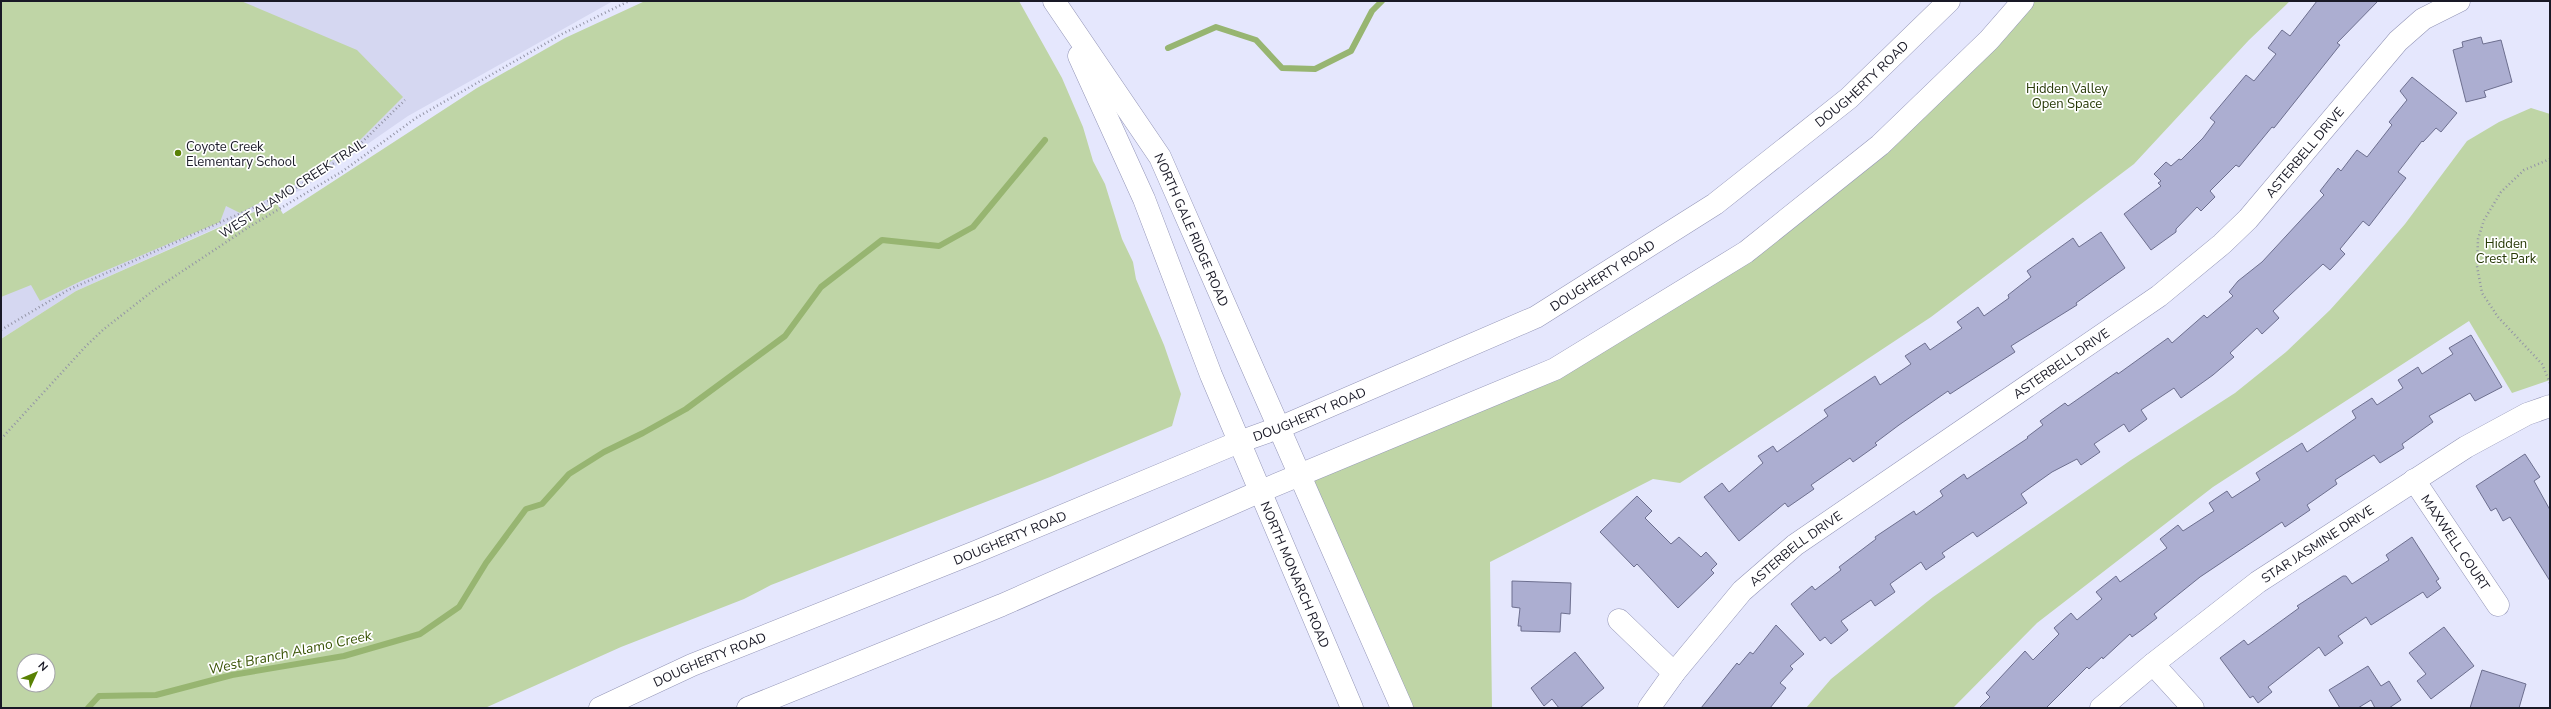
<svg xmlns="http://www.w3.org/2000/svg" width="2551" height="709" font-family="'Nunito Sans',sans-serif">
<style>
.built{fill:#d5d7f1}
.green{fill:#bfd5a6;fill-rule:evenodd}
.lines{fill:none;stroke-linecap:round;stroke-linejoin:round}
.stream{stroke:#97b571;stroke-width:6}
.building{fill:#acaed1;stroke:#6d6f8f}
.minor-casing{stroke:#9395b7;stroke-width:23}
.major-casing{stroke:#9395b7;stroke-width:23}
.path{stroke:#9394a6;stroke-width:2.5;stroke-dasharray:1 3;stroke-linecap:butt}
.minor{stroke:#fff;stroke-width:22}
.major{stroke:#fff;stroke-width:22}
.poi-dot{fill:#598103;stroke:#fff;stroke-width:1.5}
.labels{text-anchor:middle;stroke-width:3.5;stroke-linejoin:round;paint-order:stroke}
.street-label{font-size:13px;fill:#191926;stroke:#fff}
.park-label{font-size:13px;fill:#263805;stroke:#fff}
.poi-label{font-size:13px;fill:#191926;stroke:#fff;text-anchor:start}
.water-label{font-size:14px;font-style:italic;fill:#3a5406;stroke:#fff}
</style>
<rect width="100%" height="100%" fill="#e5e7fd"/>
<!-- built -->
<polygon class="built" points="1,1 613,1 408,116 301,190 76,291 1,339"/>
<!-- green -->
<g class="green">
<polygon points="1,1 241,1 357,50 403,97 353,147 293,186 240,213 226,206 220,222 81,281 40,301 31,285 1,297"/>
<path d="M645,1H1019L1062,78L1083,127L1093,161L1105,184L1122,239L1133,262L1136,279L1164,345L1181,394L1172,426L1050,477L771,585L744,599L621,647L485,708H1V339L76,291L276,202L283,214L477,88L565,38ZM24,661H48V685H24Z"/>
<polygon points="2023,1 2290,1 2249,40 2134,164 1931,317 1680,483 1653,479 1490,562 1492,708 1402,708 1299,475 1555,369 1746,252"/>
<polygon points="2531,108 2550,114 2550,380 2512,393 2469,321 2213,487 2037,623 1953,708 1806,708 1831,679 1933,597 2131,460 2235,393 2286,352 2330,310 2357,280 2405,224 2467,141 2499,122"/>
</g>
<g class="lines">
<!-- stream -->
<g class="stream">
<polyline points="1168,48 1216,27 1256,40 1282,68 1315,69 1351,51 1372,11 1382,1"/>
<polyline points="88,708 99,696 156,695 232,675 344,656 420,634 459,607 486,563 526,509 542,504 569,474 604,452 643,433 686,409 785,336 821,287 882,240 939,246 973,227 1045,140"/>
</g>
</g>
<!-- building -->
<g class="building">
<polygon points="2317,1 2378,1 2337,43 2340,45 2274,128 2272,127 2239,167 2236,165 2210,191 2215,197 2201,211 2197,207 2176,229 2176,232 2151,250 2124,214 2161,186 2158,183 2161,181 2154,174 2166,162 2171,166 2179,159 2181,160 2203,138 2215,122 2210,118 2246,75 2254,81 2276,54 2268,48 2282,30 2290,36"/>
<polygon points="2481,37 2483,44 2501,40 2512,82 2484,91 2486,97 2466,102 2453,50 2463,47 2462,42"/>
<polygon points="2412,77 2457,113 2441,132 2436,128 2423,142 2422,141 2398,172 2406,178 2369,226 2363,221 2340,249 2345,254 2330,270 2323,264 2273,311 2279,318 2262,334 2257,328 2230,353 2234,357 2213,375 2181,398 2174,388 2141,410 2147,419 2129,432 2124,424 2094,444 2100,452 2081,465 2077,459 2052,472 2021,494 2027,503 1977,537 1973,532 1942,553 1945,557 1926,570 1921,562 1890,584 1895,592 1875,606 1871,600 1841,621 1848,630 1831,644 1825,637 1820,641 1791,604 1812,586 1815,590 1841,570 1839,567 1876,539 1875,537 1914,511 1916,515 1943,496 1940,491 1964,474 1967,479 2028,438 2027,437 2043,425 2040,421 2065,403 2068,406 2117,372 2118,374 2168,338 2172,343 2204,315 2207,318 2233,296 2229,292 2238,281 2262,262 2324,195 2320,191 2338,168 2341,171 2357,150 2367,157 2392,125 2389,122 2407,100 2400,91"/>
<polygon points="2101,232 2125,268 2076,303 2077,305 2011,346 2015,352 1950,394 1948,391 1899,425 1875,443 1877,445 1853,462 1850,458 1811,485 1814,489 1788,507 1785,503 1739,541 1704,497 1722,483 1729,492 1763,463 1758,456 1773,446 1777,452 1828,416 1824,410 1875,376 1880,385 1911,364 1905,356 1925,343 1930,350 1962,328 1957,322 1978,307 1984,316 2009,298 2008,295 2031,277 2027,271 2073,238 2079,247"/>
<polygon points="2471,335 2502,387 2475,401 2470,393 2429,416 2433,422 2402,444 2404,448 2380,463 2374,455 2335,480 2337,484 2307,505 2310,510 2285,527 2282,522 2200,577 2154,614 2157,618 2143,629 2132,637 2130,634 2103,659 2102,657 2089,669 2087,667 2046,708 1979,708 1990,697 1986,693 2025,651 2033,660 2059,634 2054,628 2071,613 2077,620 2102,599 2096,592 2116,576 2120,582 2167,548 2160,539 2178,525 2183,531 2214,511 2209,503 2227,491 2232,498 2260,480 2256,473 2302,443 2307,452 2356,418 2352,411 2372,398 2377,405 2403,388 2398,380 2418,367 2422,374 2453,354 2449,348"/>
<polygon points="2525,454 2540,477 2534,481 2550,510 2550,581 2510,517 2503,521 2496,508 2491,511 2476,486"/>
<polygon points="1637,496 1652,511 1645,518 1671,544 1679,537 1701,557 1706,552 1717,564 1711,570 1714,573 1678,608 1637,564 1634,567 1600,532"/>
<polygon points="2412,537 2439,579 2436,581 2441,588 2427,598 2423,592 2371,625 2366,617 2338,636 2343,643 2325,656 2319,647 2268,687 2272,692 2258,703 2253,696 2250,698 2220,658 2244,640 2248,645 2299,608 2297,606 2343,576 2346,576 2352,584 2389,560 2386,555"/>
<polygon points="1512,581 1571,583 1570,614 1561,613 1560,632 1521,631 1521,626 1518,626 1520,608 1512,607"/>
<polygon points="1776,625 1804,654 1790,666 1793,669 1780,683 1786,688 1770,708 1701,708 1737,663 1739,665 1750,652 1753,654"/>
<polygon points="2444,627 2474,666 2431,699 2417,681 2426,674 2409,653"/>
<polygon points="1575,652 1604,688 1580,708 1559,708 1552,699 1544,706 1531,688"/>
<polygon points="2368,666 2381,686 2389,681 2401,700 2389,708 2375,708 2371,700 2358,708 2340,708 2329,690"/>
<polygon points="2482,670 2526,684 2519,708 2470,708"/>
</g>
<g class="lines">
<defs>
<g id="minor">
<path id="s1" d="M1054,1L1160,157L1402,708"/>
<path id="s2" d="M1079,56L1144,199L1211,375L1352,708"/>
<path id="s3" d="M2414,480L2498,605"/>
<polyline points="1619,620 1674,673"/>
<polyline points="2153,664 2193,708"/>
<path id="s4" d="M1649,708L1674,673L1742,591L1795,545L2159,296L2222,244L2248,219L2398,41L2423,19L2459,1"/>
<path id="s5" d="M2101,708L2153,664L2258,582L2466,447L2527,414L2550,406"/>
</g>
<g id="major">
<path id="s6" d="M600,708L692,665L978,551L1239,442L1281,427L1536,317L1715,204L1849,98L1949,1"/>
<polyline points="748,708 1002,605 1261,491 1555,369 1746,252 1880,145 1989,40 2023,1"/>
</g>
</defs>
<!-- minor casing -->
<use href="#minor" class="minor-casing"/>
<!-- major casing -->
<use href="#major" class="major-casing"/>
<!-- path -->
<g class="path">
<polyline points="2550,159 2524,170 2501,192 2484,220 2478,239 2477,266 2482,293 2498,317 2542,364 2550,383"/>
<polyline points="1,330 68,290 293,190 354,150 405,100"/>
<polyline points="1,439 86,346 104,329 154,290 249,227 343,171 416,118 562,34 629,1"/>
</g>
<!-- minor -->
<use href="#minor" class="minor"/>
<!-- major -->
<use href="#major" class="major"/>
</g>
<!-- markers -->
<circle class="poi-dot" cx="178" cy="153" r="4"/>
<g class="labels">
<!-- street labels -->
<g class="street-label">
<text dy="5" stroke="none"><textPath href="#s6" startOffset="1416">DOUGHERTY ROAD</textPath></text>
<text dy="5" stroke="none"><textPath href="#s4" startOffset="866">ASTERBELL DRIVE</textPath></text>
<text transform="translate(292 188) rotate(-33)" y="5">WEST ALAMO CREEK TRAIL</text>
<text dy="5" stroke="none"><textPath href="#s1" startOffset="268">NORTH GALE RIDGE ROAD</textPath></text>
<text dy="5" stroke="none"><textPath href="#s6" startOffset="1093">DOUGHERTY ROAD</textPath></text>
<text dy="5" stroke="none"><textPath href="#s4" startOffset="542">ASTERBELL DRIVE</textPath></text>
<text dy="5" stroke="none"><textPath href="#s6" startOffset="768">DOUGHERTY ROAD</textPath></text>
<text dy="5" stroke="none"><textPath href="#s6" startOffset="444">DOUGHERTY ROAD</textPath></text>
<text dy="5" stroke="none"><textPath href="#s3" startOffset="75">MAXWELL COURT</textPath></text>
<text dy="5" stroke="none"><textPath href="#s5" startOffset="272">STAR JASMINE DRIVE</textPath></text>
<text dy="5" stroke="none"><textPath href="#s4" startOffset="218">ASTERBELL DRIVE</textPath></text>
<text dy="5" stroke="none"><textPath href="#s2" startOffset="562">NORTH MONARCH ROAD</textPath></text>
<text dy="5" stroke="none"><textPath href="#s6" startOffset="120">DOUGHERTY ROAD</textPath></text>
</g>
<!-- park labels -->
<g class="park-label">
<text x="2067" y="93">Hidden Valley<tspan x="2067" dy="15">Open Space</tspan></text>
<text x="2506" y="248">Hidden<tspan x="2506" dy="15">Crest Park</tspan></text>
</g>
<!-- poi labels -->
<g class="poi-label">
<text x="186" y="151">Coyote Creek<tspan x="186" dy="15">Elementary School</tspan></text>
</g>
<!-- water labels -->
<g class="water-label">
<text transform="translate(290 652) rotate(-12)" y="5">West Branch Alamo Creek</text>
</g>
</g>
<!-- border -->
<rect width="2551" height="709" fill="none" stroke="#191926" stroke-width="4"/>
<!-- north arrow -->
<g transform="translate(36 673) rotate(46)"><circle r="19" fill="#ffffff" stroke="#a3a3a8"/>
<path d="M0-3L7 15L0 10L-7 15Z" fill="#598103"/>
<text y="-6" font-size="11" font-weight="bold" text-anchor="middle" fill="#191926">N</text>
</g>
</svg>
